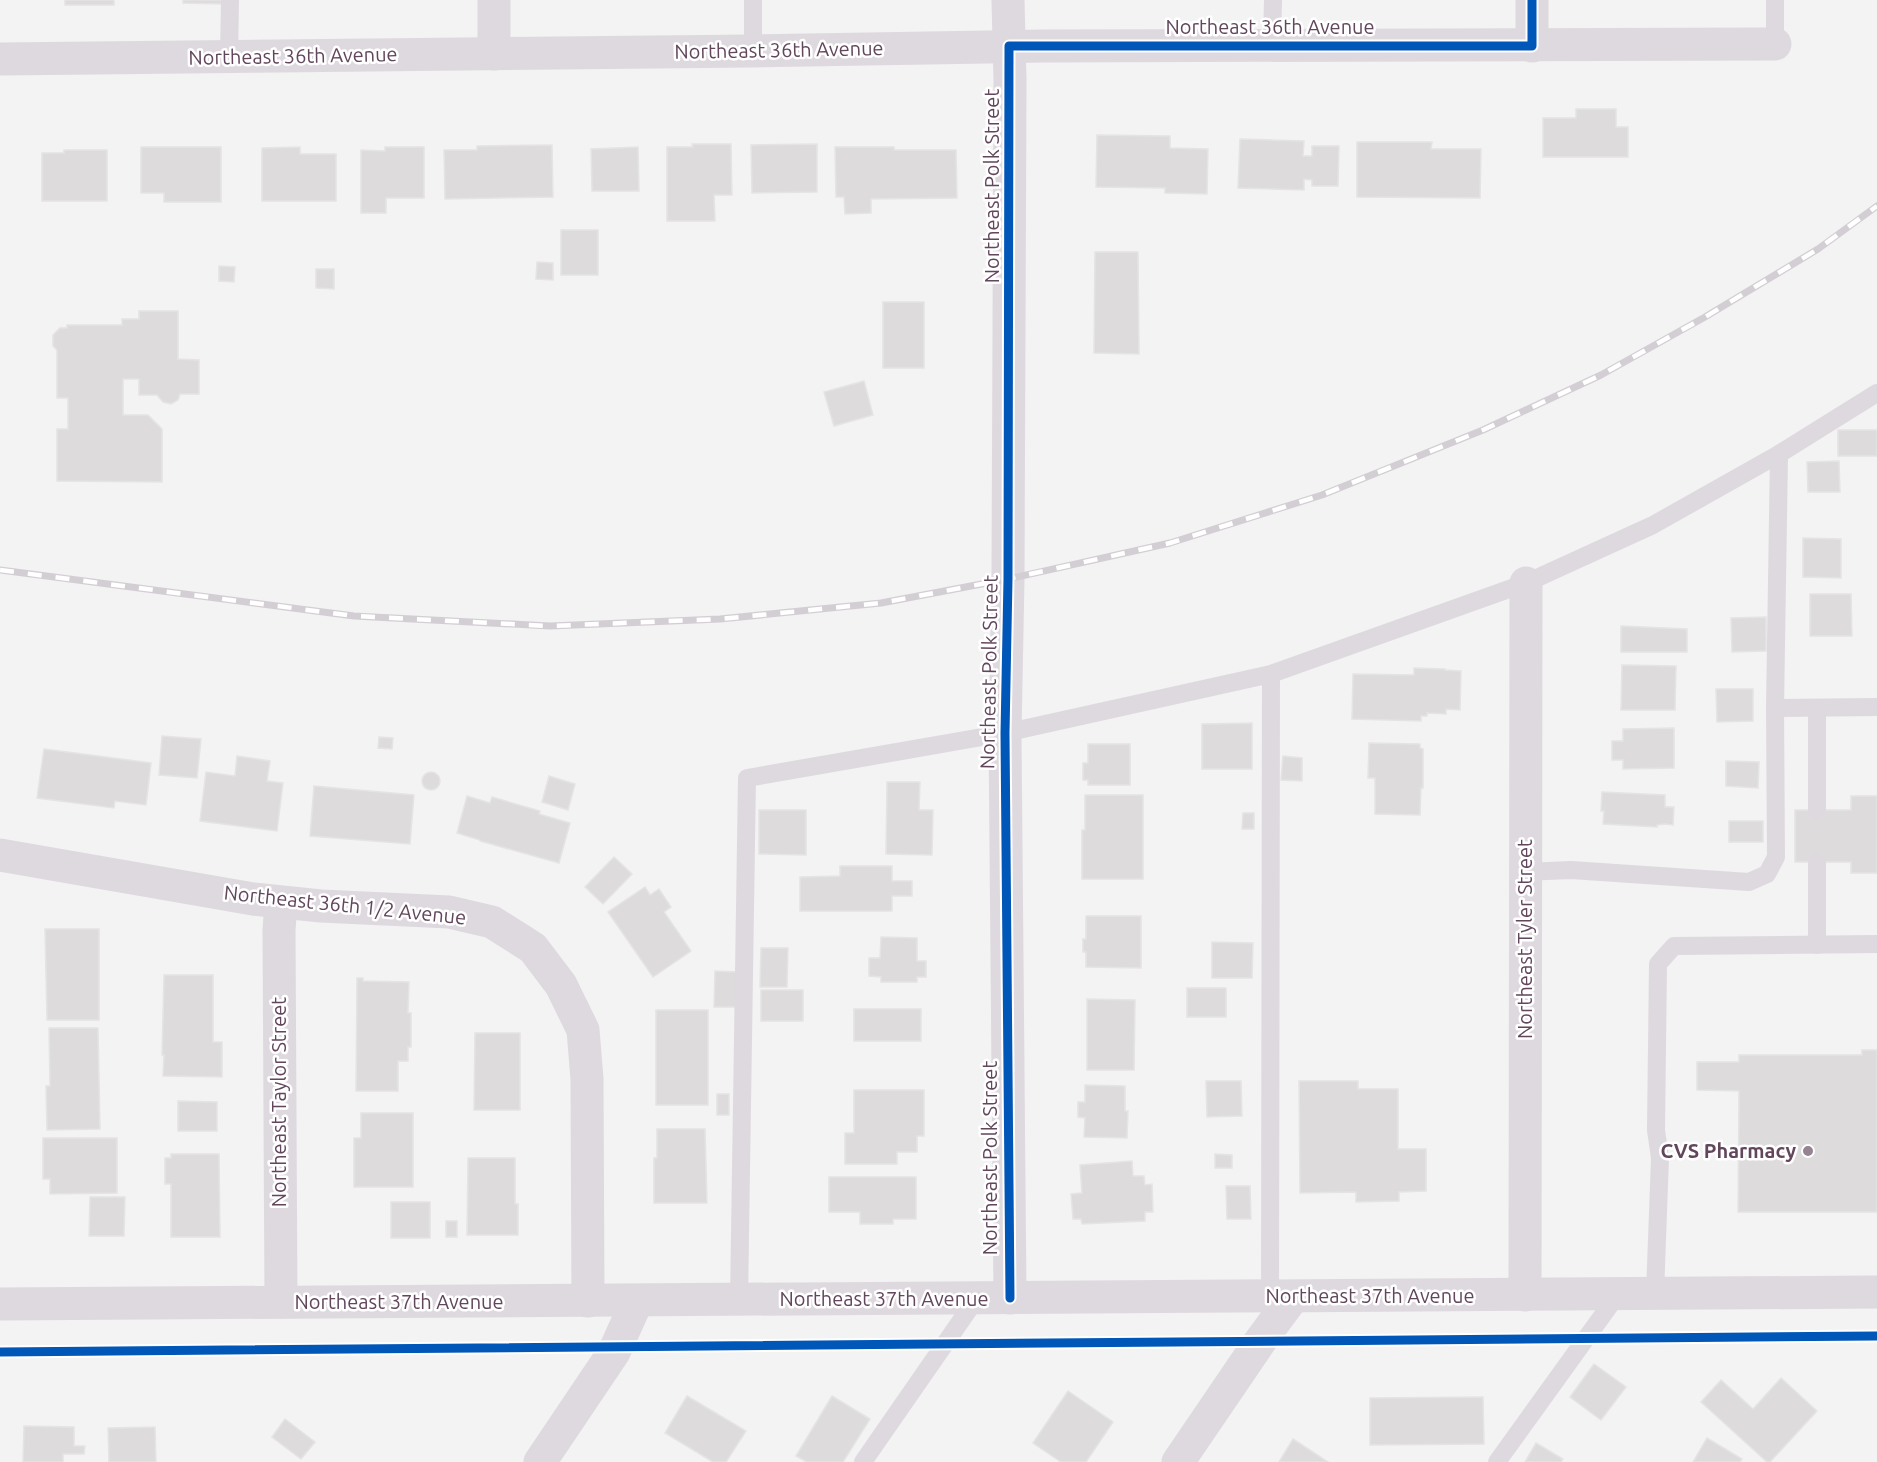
<svg xmlns="http://www.w3.org/2000/svg" width="1877" height="1462" font-family="Ubuntu,sans-serif">
<style>
.building{fill:#dedbdd;stroke:#e5e4e4;stroke-width:1.5}
.lines{fill:none;stroke-linecap:round;stroke-linejoin:round}
.service{stroke:#ded9de;stroke-width:18}
.minor{stroke:#ded9de;stroke-width:33}
.tertiary{stroke:#ded9de;stroke-width:33}
.rail-casing{stroke:#d3ced3;stroke-width:7}
.rail{stroke:#fff;stroke-width:4.5;stroke-dasharray:14;stroke-linecap:butt}
.cycleway-casing{stroke:#fff;stroke-width:13}
.cycleway{stroke:#0057b8;stroke-width:9}
.poi-dot{fill:#948390;stroke:#fff;stroke-width:2}
.labels{text-anchor:middle;stroke-width:5;stroke-linejoin:round;paint-order:stroke}
.street-label{font-size:20px;fill:#61465c;stroke:#fff}
.poi-label{font-size:20px;font-weight:bold;fill:#61465c;stroke:#fff;text-anchor:end}
</style>
<rect width="100%" height="100%" fill="#f2f3f2"/>
<!-- building -->
<g class="building">
<rect x="65" y="0" width="49" height="5"/>
<polygon points="183,0 222,0 221,4 183,3"/>
<polygon points="1576,109 1616,109 1616,127 1628,127 1628,157 1543,157 1543,118 1576,118"/>
<polygon points="1097,135 1170,136 1170,148 1208,149 1207,194 1165,193 1165,188 1096,187"/>
<polygon points="1240,139 1304,141 1303,156 1312,156 1312,146 1339,146 1338,186 1312,186 1312,180 1304,179 1304,190 1238,188"/>
<polygon points="1357,142 1432,142 1431,149 1481,149 1480,198 1357,197"/>
<polygon points="692,144 731,144 732,195 714,195 715,221 667,221 667,147 693,147"/>
<polygon points="817,144 817,192 752,193 751,145"/>
<polygon points="552,145 553,197 445,199 444,150 477,150 477,146"/>
<polygon points="141,147 221,147 221,202 164,202 164,193 141,193"/>
<polygon points="300,147 300,154 336,154 336,201 262,201 262,148"/>
<polygon points="385,147 424,147 424,198 386,198 386,213 361,213 361,150 385,151"/>
<polygon points="638,147 639,191 592,191 591,149"/>
<polygon points="835,147 894,147 894,150 956,150 957,198 871,199 871,213 845,214 844,197 836,197"/>
<polygon points="64,150 107,150 107,201 42,201 42,153 64,153"/>
<rect x="561" y="230" width="37" height="45"/>
<polygon points="1095,252 1138,252 1139,354 1094,353"/>
<polygon points="537,262 553,263 553,280 536,279"/>
<polygon points="219,266 235,267 234,282 219,281"/>
<polygon points="316,269 334,269 334,289 316,288"/>
<rect x="883" y="302" width="41" height="66"/>
<polygon points="139,311 178,311 178,359 199,360 199,394 180,394 178,400 171,404 163,402 157,395 139,395 139,379 123,379 123,415 148,415 162,429 162,482 57,481 57,429 68,429 68,398 57,398 57,350 53,346 53,335 60,328 67,328 67,325 122,325 122,319 139,319"/>
<polygon points="864,381 873,415 834,426 824,392"/>
<rect x="1838" y="430" width="39" height="26"/>
<polygon points="1839,461 1840,492 1808,492 1807,462"/>
<polygon points="1803,538 1841,539 1841,578 1803,577"/>
<polygon points="1810,594 1851,594 1852,636 1810,636"/>
<polygon points="1766,617 1766,651 1732,652 1731,618"/>
<polygon points="1621,626 1687,629 1687,652 1621,652"/>
<polygon points="1622,665 1676,666 1675,710 1621,710"/>
<polygon points="1414,668 1445,669 1445,670 1461,671 1460,710 1446,709 1446,714 1427,713 1427,716 1421,716 1421,721 1352,719 1353,674 1414,675"/>
<polygon points="1716,689 1753,689 1753,721 1717,722"/>
<polygon points="1252,723 1252,769 1202,769 1202,724"/>
<polygon points="1674,728 1674,768 1623,769 1623,760 1612,760 1612,741 1623,741 1623,729"/>
<polygon points="162,736 201,739 197,778 159,775"/>
<polygon points="379,737 393,738 392,749 378,748"/>
<polygon points="1369,743 1420,744 1420,748 1423,749 1423,788 1421,788 1420,815 1375,814 1375,778 1368,778"/>
<polygon points="1088,744 1130,744 1130,785 1088,785 1088,780 1083,780 1083,763 1088,763"/>
<polygon points="44,749 151,763 146,805 115,801 114,808 37,798"/>
<polygon points="237,756 270,761 267,781 283,783 277,831 200,821 206,772 235,776"/>
<polygon points="1283,756 1302,758 1302,781 1281,780"/>
<polygon points="1726,761 1759,762 1758,788 1726,786"/>
<circle cx="431" cy="781" r="9"/>
<polygon points="549,776 575,784 568,810 542,802"/>
<polygon points="887,782 920,782 919,810 933,810 932,855 886,854"/>
<polygon points="314,786 414,795 410,844 310,836"/>
<polygon points="1602,792 1665,795 1665,807 1674,807 1673,825 1665,824 1657,825 1657,827 1603,824 1604,811 1601,811"/>
<polygon points="1085,795 1143,795 1143,879 1082,879 1082,830 1085,830"/>
<polygon points="467,796 490,803 492,797 540,811 539,814 570,823 559,863 480,841 480,840 457,833"/>
<polygon points="1851,796 1877,796 1877,873 1851,873 1851,862 1795,862 1795,810 1851,810"/>
<polygon points="759,810 806,810 806,855 759,854"/>
<polygon points="1243,813 1254,813 1254,829 1242,829"/>
<rect x="1729" y="821" width="34" height="21"/>
<polygon points="614,857 632,874 603,904 585,887"/>
<polygon points="840,866 892,866 892,881 912,881 912,896 892,896 892,911 800,911 800,877 840,876"/>
<polygon points="645,887 650,895 659,889 671,907 664,912 691,951 653,977 608,912"/>
<polygon points="1086,916 1141,916 1141,968 1086,967 1086,952 1083,952 1083,939 1086,939"/>
<polygon points="45,929 99,929 99,1020 47,1020"/>
<polygon points="881,937 917,938 917,961 926,961 926,977 917,977 917,982 881,982 881,977 869,976 869,958 880,958"/>
<polygon points="1212,942 1253,943 1252,978 1212,978"/>
<polygon points="761,948 788,948 787,987 760,987"/>
<polygon points="715,971 738,972 737,1007 714,1007"/>
<polygon points="164,975 213,975 213,1042 222,1042 222,1077 163,1076 164,1055 162,1055"/>
<polygon points="357,978 363,978 363,981 409,982 408,1013 411,1013 411,1047 408,1047 408,1061 398,1061 398,1091 356,1091"/>
<rect x="1187" y="988" width="39" height="29"/>
<rect x="761" y="990" width="42" height="31"/>
<polygon points="1087,999 1135,1000 1134,1070 1087,1070"/>
<rect x="854" y="1009" width="67" height="32"/>
<rect x="656" y="1010" width="52" height="95"/>
<polygon points="49,1028 98,1028 100,1129 47,1130 46,1086 50,1086"/>
<polygon points="475,1033 520,1033 520,1110 474,1110"/>
<polygon points="1862,1050 1877,1050 1877,1212 1738,1212 1739,1091 1697,1090 1697,1062 1739,1062 1739,1055 1862,1055"/>
<polygon points="1206,1081 1241,1081 1242,1116 1207,1117"/>
<polygon points="1299,1081 1358,1081 1358,1089 1398,1089 1398,1149 1426,1149 1426,1191 1399,1192 1399,1201 1356,1202 1356,1192 1300,1193"/>
<polygon points="1085,1085 1125,1086 1125,1111 1128,1111 1127,1138 1084,1137 1085,1118 1078,1117 1078,1102 1085,1102"/>
<polygon points="854,1090 924,1090 924,1136 917,1136 917,1152 897,1152 897,1164 845,1164 845,1133 854,1133"/>
<rect x="717" y="1094" width="12" height="21"/>
<polygon points="178,1101 217,1102 217,1131 178,1131"/>
<polygon points="361,1113 413,1113 413,1187 354,1187 354,1138 361,1138"/>
<polygon points="657,1129 705,1129 707,1203 654,1203 654,1158 657,1158"/>
<polygon points="43,1138 117,1138 117,1193 50,1194 50,1179 43,1179"/>
<polygon points="171,1154 219,1154 220,1237 171,1237 171,1184 165,1184 165,1158 171,1158"/>
<polygon points="1215,1154 1232,1155 1232,1168 1215,1168"/>
<polygon points="468,1158 515,1158 515,1204 518,1204 518,1235 467,1235"/>
<polygon points="1132,1161 1133,1176 1144,1176 1145,1185 1152,1184 1153,1212 1145,1212 1145,1221 1082,1224 1081,1219 1073,1219 1071,1194 1082,1193 1080,1165"/>
<polygon points="829,1177 916,1177 916,1219 893,1219 893,1224 860,1224 860,1212 829,1212"/>
<polygon points="1226,1186 1250,1186 1251,1219 1227,1219"/>
<polygon points="90,1197 125,1197 124,1236 89,1236"/>
<rect x="391" y="1202" width="39" height="36"/>
<rect x="446" y="1221" width="11" height="16"/>
<polygon points="1594,1364 1626,1387 1601,1420 1570,1397"/>
<polygon points="1781,1378 1817,1411 1770,1462 1767,1462 1701,1402 1721,1380 1753,1409"/>
<polygon points="1068,1391 1113,1422 1086,1462 1061,1462 1033,1443"/>
<polygon points="687,1396 746,1431 726,1462 713,1462 665,1433"/>
<polygon points="832,1396 870,1419 843,1462 807,1462 796,1456"/>
<polygon points="1483,1397 1484,1444 1370,1445 1370,1398"/>
<polygon points="285,1419 315,1442 301,1459 272,1437"/>
<polygon points="24,1426 74,1427 74,1446 85,1446 84,1454 63,1454 63,1462 23,1462"/>
<polygon points="155,1427 156,1462 109,1462 108,1428"/>
<polygon points="1707,1438 1742,1459 1740,1462 1693,1462"/>
<polygon points="1293,1439 1328,1462 1279,1462"/>
<polygon points="1536,1443 1563,1459 1561,1462 1525,1462"/>
</g>
<g class="lines">
<!-- service -->
<g class="service">
<polyline points="1775,44 1775,0"/>
<polyline points="1272,45 1273,0"/>
<polyline points="753,51 753,0"/>
<polyline points="229,57 230,0"/>
<polyline points="1775,708 1877,707"/>
<polyline points="1817,810 1817,708"/>
<polyline points="1817,862 1817,945"/>
<polyline points="1524,872 1571,870 1749,882 1767,874 1776,857 1775,708 1779,454"/>
<polyline points="1655,1294 1660,1158 1656,1130 1658,964 1674,946 1877,944"/>
<polyline points="1270,1297 1271,674"/>
<polyline points="739,1301 747,778 1005,733 1271,674 1526,583 1653,525 1779,454 1877,393"/>
<polyline points="863,1462 976,1299"/>
<polyline points="1497,1462 1618,1294"/>
</g>
<!-- minor -->
<g class="minor">
<polyline points="1008,0 1010,80 1008,579 1005,733 1010,1298"/>
<polyline points="1532,46 1532,0"/>
<polyline points="494,54 494,0"/>
<polyline points="0,59 753,51 1043,46 1775,44"/>
<polyline points="0,855 253,899 321,906 449,912 492,922 533,948 561,985 583,1030 587,1079 588,1301"/>
<polyline points="1525,1295 1526,583"/>
<polyline points="281,1302 279,930 281,903"/>
<polyline points="540,1462 614,1352 637,1301"/>
<polyline points="1178,1462 1261,1340 1293,1297"/>
</g>
<!-- tertiary -->
<polyline class="tertiary" points="0,1304 1877,1292"/>
<defs>
<polyline id="rail" points="0,570 354,616 550,626 720,619 881,603 1008,579 1170,543 1322,495 1483,430 1601,375 1705,317 1818,249 1877,206"/>
</defs>
<!-- rail casing -->
<use href="#rail" class="rail-casing"/>
<!-- rail -->
<use href="#rail" class="rail"/>
<defs>
<g id="cycleway">
<polyline points="1010,1298 1005,733 1008,579 1009,46 1532,46 1532,0"/>
<polyline points="0,1352 1877,1336"/>
</g>
</defs>
<!-- cycleway casing -->
<use href="#cycleway" class="cycleway-casing"/>
<!-- cycleway -->
<use href="#cycleway" class="cycleway"/>
</g>
<!-- markers -->
<circle class="poi-dot" cx="1808" cy="1151" r="6"/>
<g class="labels">
<!-- street labels -->
<g class="street-label">
<text x="1270" y="34">Northeast 36th Avenue</text>
<text transform="translate(779 50) rotate(-1)" y="7">Northeast 36th Avenue</text>
<text transform="translate(293 56) rotate(-1)" y="7">Northeast 36th Avenue</text>
<text transform="translate(992 186) rotate(-90)" y="7">Northeast Polk Street</text>
<text transform="translate(989 672) rotate(-89)" y="7">Northeast Polk Street</text>
<text transform="translate(345 905) rotate(6)" y="7">Northeast 36th 1/2 Avenue</text>
<text transform="translate(1525 939) rotate(-90)" y="7">Northeast Tyler Street</text>
<text transform="translate(279 1102) rotate(-90)" y="7">Northeast Taylor Street</text>
<text transform="translate(990 1158) rotate(-90)" y="7">Northeast Polk Street</text>
<text x="1370" y="1303">Northeast 37th Avenue</text>
<text x="884" y="1306">Northeast 37th Avenue</text>
<text x="399" y="1309">Northeast 37th Avenue</text>
</g>
<!-- poi labels -->
<g class="poi-label">
<text x="1796" y="1158">CVS Pharmacy</text>
</g>
</g>
</svg>
